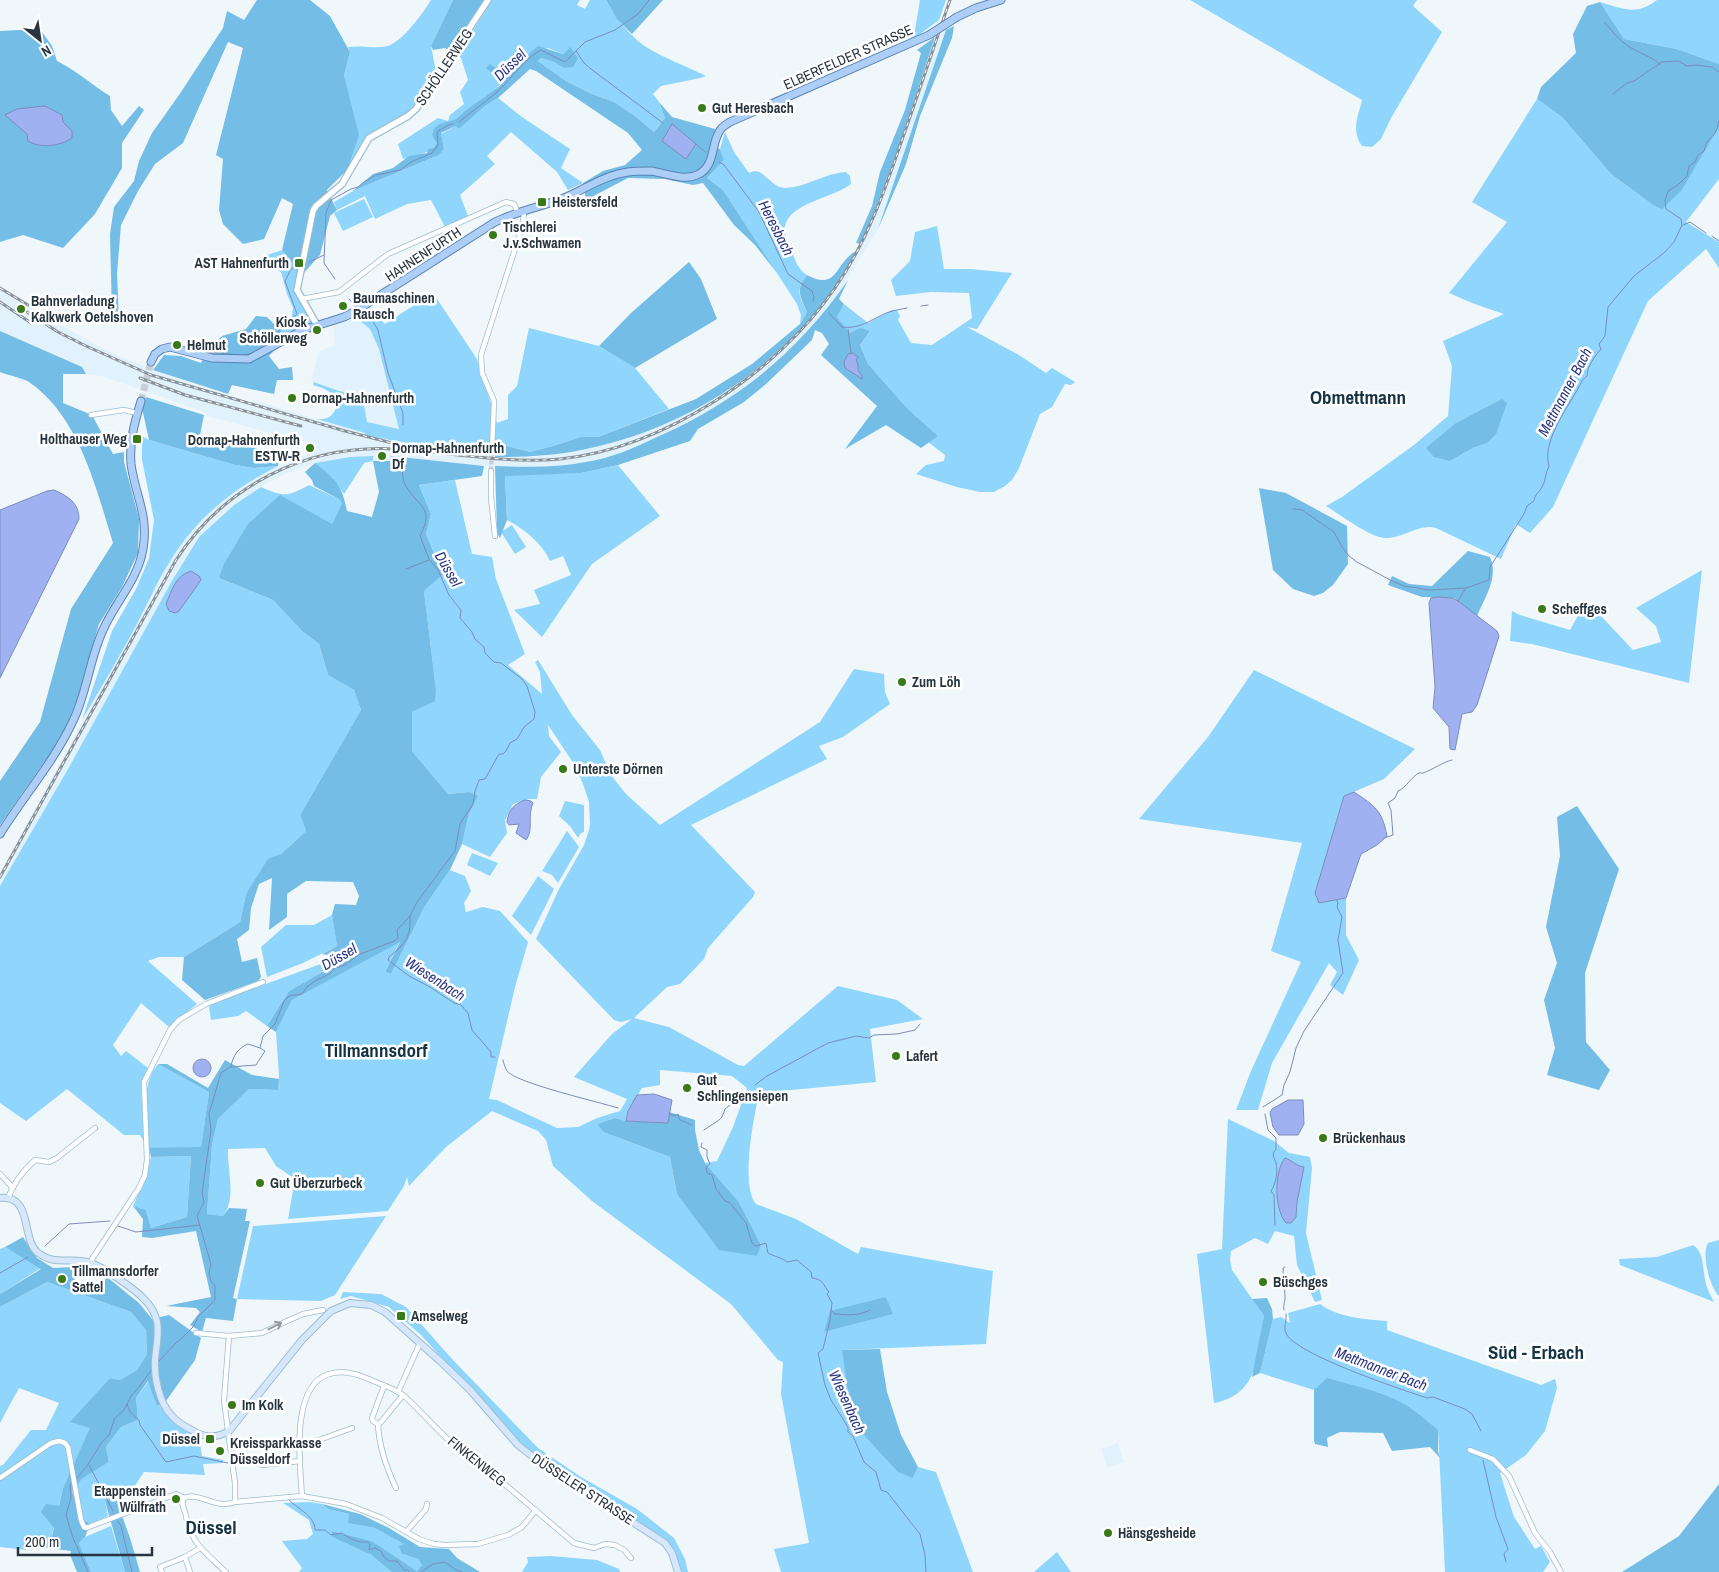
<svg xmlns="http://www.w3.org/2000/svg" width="1719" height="1572" font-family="'Archivo Narrow',sans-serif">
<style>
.built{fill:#e1f2fc}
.green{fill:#8fd5fc;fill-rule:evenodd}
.forest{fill:#73bde6}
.water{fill:#a0b1f1;stroke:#7c8cbb}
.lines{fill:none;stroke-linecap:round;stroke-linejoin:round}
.stream{stroke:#7c8cbb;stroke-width:1}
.minor-tunnel{stroke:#c8d0d5;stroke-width:4.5;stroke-dasharray:4.5 2;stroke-linecap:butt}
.primary-tunnel{stroke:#c8d0d5;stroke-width:7;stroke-dasharray:7 3.5;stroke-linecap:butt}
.minor-casing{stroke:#9bbdd1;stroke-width:6}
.tertiary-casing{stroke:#9bbdd1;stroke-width:8}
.secondary-casing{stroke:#9bbdd1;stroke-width:8}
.primary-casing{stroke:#5a84b3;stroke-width:9}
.minor{stroke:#fff;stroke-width:4.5}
.tertiary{stroke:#fff;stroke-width:5.5}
.secondary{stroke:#d6e7fb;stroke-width:6}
.primary{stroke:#accef7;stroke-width:7}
.rail-casing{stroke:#889298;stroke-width:3}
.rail{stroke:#fff;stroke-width:1;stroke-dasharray:4;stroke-linecap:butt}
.primary-bridge-casing{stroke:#5a84b3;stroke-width:9;stroke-linecap:butt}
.primary-bridge{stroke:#accef7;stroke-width:7}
.oneway{stroke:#949a9e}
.poi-dot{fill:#397a18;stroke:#fff;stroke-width:2}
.labels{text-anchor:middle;stroke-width:5;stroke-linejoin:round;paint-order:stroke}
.street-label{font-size:14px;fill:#28353e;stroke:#fff}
.poi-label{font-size:14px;font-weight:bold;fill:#28353e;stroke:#fff;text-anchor:start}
.water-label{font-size:15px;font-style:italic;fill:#2d3883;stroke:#fff}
.district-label{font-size:19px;font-weight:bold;fill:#143344;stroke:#fff}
</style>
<rect width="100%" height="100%" fill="#f0f7fb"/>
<!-- built -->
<g class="built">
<polygon points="946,30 878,229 839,293 814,325 781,358 730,398 701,415 672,430 615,455 587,462 560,466 527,467 484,466 391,456 390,461 373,461 373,456 350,457 315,463 283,475 262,486 234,504 199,537 184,559 68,769 0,886 0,873 169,562 187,536 206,514 230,494 251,480 278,466 306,455 306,442 206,416 207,413 102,376 86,374 62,374 19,382 18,377 62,369 85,369 0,331 0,286 53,321 112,353 182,381 251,403 252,400 317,419 365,433 365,435 444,450 495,457 530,457 558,454 613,443 668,423 726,392 776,354 809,320 833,290 861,244 873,216 900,144 935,37"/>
<polygon points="355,317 370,329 379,349 399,429 367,422 347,392 339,391 319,383 311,381 319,351 335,345 333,325"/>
<polygon points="1118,1443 1124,1462 1107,1468 1101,1449"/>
</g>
<!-- green -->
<g class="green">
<path d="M431,0H453L431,46L437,77L418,105L406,116L368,138L347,170L344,76L350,52L348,47C361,45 376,49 388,46C403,41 423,13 431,0Z"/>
<path d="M492,0H580L577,5L585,9L590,0H606C614,15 624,28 637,40C652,54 687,66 706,76L700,78L661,86L653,94L659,102L665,118L654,132L635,116L614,102L592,94L566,81L538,61L541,58L554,62L564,68L569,48L563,54L548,48L520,62L508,76L489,65L487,68L504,81L492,92L466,110L456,120L432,132L437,143C427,156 417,154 403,159L398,144L438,118L448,121L450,115L464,104L460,92L468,80L461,58L458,55Z"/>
<polygon points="920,0 946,0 939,20 912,40 911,35 915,30"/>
<path d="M1190,0H1417L1413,6L1442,32L1391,118L1381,139L1372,147L1362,146C1351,130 1358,117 1362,100Z"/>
<path d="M1657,0H1719V64L1677,49L1624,39L1600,2C1624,9 1636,16 1657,0Z"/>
<polygon points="498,98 522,117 570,149 561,168 583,183 568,190 557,172 511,132 487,156 495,164 460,195 468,216 445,227 431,200 407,204 375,219 365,196 337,210 334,202 353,191 439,155 444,149 441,134 455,126 459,129 485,106"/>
<path d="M1537,99L1562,117L1611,174L1653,205L1682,190L1719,127V179L1686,222L1719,242V268L1706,249L1648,301L1553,507L1530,533L1516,524L1501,559L1436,528C1418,523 1402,540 1384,538C1370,537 1339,514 1326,506L1342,497L1414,445L1448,416L1452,366L1443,341L1504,314L1472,303L1449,293L1507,222L1472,202ZM1478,412L1487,443L1473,448L1450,461L1456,423Z"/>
<path d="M725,132L734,152L749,173C764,165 770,189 786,188C807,187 825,173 846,172L850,176L851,184C836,197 788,203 785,227C784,233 787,240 790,245C794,257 796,268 807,275C795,290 799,296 807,312L800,324L801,315L797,304L723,190L707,178L724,160L720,149Z"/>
<polygon points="364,199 373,217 343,231 334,213"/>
<polygon points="937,226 944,269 970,269 1012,273 977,329 967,327 1019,355 1046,373 1052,368 1075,382 1071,385 1065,384 1052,407 1040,414 1019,468 1012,480 1005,486 994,492 980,492 957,487 916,474 926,465 944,461 945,455 928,442 938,436 907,408 868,364 860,345 870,331 850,333 837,317 844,304 868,323 892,310 897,310 900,316 898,320 911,343 932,345 972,318 969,293 931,292 896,296 891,280 910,261 915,232"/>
<polygon points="282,250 302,275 298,294 315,324 287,337 278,328 291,320 293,308 287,294 281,272 266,263 256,261 258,258"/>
<path d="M433,293L477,359L497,423L508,419V395L517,386L529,328L599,346L635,368L669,409L598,437H581L553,446L530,452L496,443L489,448V456L444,450L364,435L365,433L317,419C330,420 332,416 338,405C333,391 326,389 313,385L314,382L339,391L362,395L367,422L399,429L379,349L370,329L355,317L369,307L385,324Z"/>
<path d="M142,436L149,440L235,465L254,468L278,466C232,489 196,518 169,563C159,578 152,595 144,610C125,648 103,684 82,720L112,631L137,587L149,558L154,520L142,460Z"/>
<polygon points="373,456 373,461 364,463 344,494 333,478 315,463 350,457"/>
<path d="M618,465L660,516L592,564L542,637L514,610L540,604L534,590L571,575L563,556L550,561C542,543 524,529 507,520L505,475L581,473Z"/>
<path d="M455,480L472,554L492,557L496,579L525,654L508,665L542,694L540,672L535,662L538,660L572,715L600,750L611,775L626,794L660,825L820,722L854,669L884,674L885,692L890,704L843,737L819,746L827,759L691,825L755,892L753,897L708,948L704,959L680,984L667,987L634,1018L669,1027L738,1065L744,1066L838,986L897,1000L923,1019L870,1029L876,1082L759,1093C754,1118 740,1184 756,1204L796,1219L858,1254L861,1247L993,1271L986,1344L842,1350L913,1478L918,1467L936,1472L973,1572H781L774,1549L809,1543L781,1394L783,1362L778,1360L731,1304L592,1201L553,1166L546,1140L538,1131L492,1111L446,1147L409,1186L407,1177L404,1186L388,1211L288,1219L295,1179L276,1166L265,1148L228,1149C227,1170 237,1198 223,1216L207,1214L212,1145L218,1119L249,1089L278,1090L279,1076L276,1032L292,1000L400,941L385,972L391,974L425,906L450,870L465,876L471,891L464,903L466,912L483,907L500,911L528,942L515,987L489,1099L497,1100L557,1128L578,1127L597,1118L620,1111L627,1099L574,1077L612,1034L632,1019L621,1022L614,1020L536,939L559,889L584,845L589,830L590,824L589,802L583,784L574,764L548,725L549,736L561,752L541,777L537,799H529L513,804L505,820L507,833L490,857L462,844L469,813V792L448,794L412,751V712L434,701L436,690L424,591L443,573L426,534L431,514L419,485ZM660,1070L732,1076L747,1088L733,1127L717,1161L705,1163L739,1202L761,1245L677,1194L670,1157L603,1132L597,1124L615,1118L626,1121L628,1111L642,1088L660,1085ZM886,1297L892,1314L824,1332Z"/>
<path d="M309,485L339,499L342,503L332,524L219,578L273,600L302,631L319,644L328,675L354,690L361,710L300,815L306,831L281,854L246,894L240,922L184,957H159L148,961L197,1004L169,1027L141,1003L113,1045L121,1056L126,1051L148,1068L141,1086L144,1141L140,1135H124L67,1089L26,1121L0,1103V886L68,769L173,579L199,537L234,505L261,487C284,497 287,497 309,485Z"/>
<polygon points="512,525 526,547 515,554 501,532"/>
<polygon points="1702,570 1689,683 1532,644 1510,641 1512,611 1520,615 1570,630 1581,610 1602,617 1633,650 1661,642 1656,626 1636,608"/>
<polygon points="1254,670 1415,749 1384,779 1344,796 1338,817 1319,903 1346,898 1346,935 1359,960 1343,995 1330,985 1337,972 1329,963 1272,1063 1258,1110 1236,1110 1251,1071 1301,962 1271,951 1302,843 1139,819 1208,737"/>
<polygon points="565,801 584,805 584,832 581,833 578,838 570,826 559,816"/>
<polygon points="567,831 579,847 558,883 552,875 542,871"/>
<polygon points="472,853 498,863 490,876 467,865"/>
<polygon points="538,876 554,889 531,935 512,916"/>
<polygon points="332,915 337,946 303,963 267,977 261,947 286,925 314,925"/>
<polygon points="340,957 347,957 289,991 267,1026 246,1011 238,1016 211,1020 209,1007 213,1003"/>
<path d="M158,1064L209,1092L201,1148H149C148,1121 139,1086 158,1064Z"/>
<path d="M1228,1119L1274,1141L1289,1153L1310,1157L1312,1168L1306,1233L1322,1300L1315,1302L1297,1265L1294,1236L1275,1231L1268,1244L1255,1238L1231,1251L1230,1260L1232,1270L1264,1316C1258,1352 1260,1395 1214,1403L1197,1254L1222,1249Z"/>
<polygon points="191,1156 187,1217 151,1228 146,1210 133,1206 147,1174 151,1157"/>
<polygon points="386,1216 335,1295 321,1301 237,1299 253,1226"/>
<path d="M1719,1240V1296C1710,1288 1701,1254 1708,1243Z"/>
<path d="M1693,1245C1705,1252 1702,1270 1706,1283C1707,1290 1711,1295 1714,1302L1620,1265L1619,1259L1657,1257Z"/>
<polygon points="5,1247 41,1268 0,1294 0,1249"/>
<polygon points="47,1282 131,1312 146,1330 147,1354 137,1370 120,1380 110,1378 71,1422 91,1428 63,1488 49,1548 26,1544 26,1550 0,1547 0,1466 4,1464 31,1430 46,1430 59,1403 19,1388 0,1423 0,1307"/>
<polygon points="343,1292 381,1294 406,1307 452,1359 538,1448 581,1477 637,1509 674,1538 685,1559 688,1572 681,1572 676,1554 660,1536 533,1454 511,1434 421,1335 389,1307 351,1296 340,1299"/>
<path d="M1320,1304C1339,1318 1364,1319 1387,1321V1330L1533,1382L1541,1385L1555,1379L1557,1388L1545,1431L1526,1455L1500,1473L1514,1517L1535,1549L1541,1546L1550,1562L1543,1572H1445L1438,1430L1318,1388L1314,1390L1260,1373L1273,1319L1281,1317L1290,1323L1288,1313Z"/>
<polygon points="149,1381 158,1406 160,1404 169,1418 199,1437 202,1456 223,1460 223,1463 203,1464 205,1475 144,1472 134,1487 105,1501 108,1516 90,1524 83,1519 72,1492 82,1479 109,1462 106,1447 121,1427 138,1420 136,1398"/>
<polygon points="310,1502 322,1504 328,1509 349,1514 349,1523 375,1528 405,1544 402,1554 418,1559 422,1565 417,1571 372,1541 332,1531 332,1537 371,1555 392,1572 299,1572 302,1568 282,1541 307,1539 313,1534 309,1520 283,1503"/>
<polygon points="111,1526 125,1572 91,1572 79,1543 85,1537"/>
<polygon points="1057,1552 1071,1572 1034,1572"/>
<polygon points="551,1556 597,1560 619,1569 620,1572 522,1572 528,1562 527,1557"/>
</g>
<!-- forest -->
<g class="forest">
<polygon points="257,0 310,0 330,16 350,52 344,76 359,135 347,170 327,190 337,210 330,216 320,255 302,275 282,250 293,204 282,198 264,239 243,244 223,224 219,210 223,159 216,155 243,48 228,42 183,143 155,164 138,191 121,225 117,274 119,320 112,315 110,234 114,207 134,181 139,161 152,133 179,95 223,28 227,11 244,20"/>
<polygon points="453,0 485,0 453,53 445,48 433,50 431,46"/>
<polygon points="606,0 663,0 632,34 617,19"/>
<polygon points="1600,2 1624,39 1677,49 1719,64 1719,127 1682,190 1662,209 1653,205 1611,174 1562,117 1537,99 1541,87 1576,53 1573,34 1587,6"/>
<polygon points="954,26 952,38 920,116 906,164 878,229 946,30"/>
<path d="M40,29L52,46L57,61C76,70 92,85 110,96L111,110L122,126L139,106L144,110L122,143V168L95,214L63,248L23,235L0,242V31Z"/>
<path d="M935,37C912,107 890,177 861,244L856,243L872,206L880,172L905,110L921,53L917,50Z"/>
<path d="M538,46L563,54L570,47L578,58L573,67L564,68L554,62L541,58L538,61L566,81L592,94L614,102L635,116L654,132L665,118L659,102L672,117L715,129L710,146L720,149L724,160L707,178L723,190L777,273L755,245L734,225L703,183L693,185L665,179L628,178L586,200L583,183L603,171L625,165L642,150L628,133L536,71L530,69L498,98L485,106L459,129L455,126L441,133L444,149L439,155L353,191L373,174L393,168L409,156L427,153L428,149L433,148L437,143C434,139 430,135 434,129C439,122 447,123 454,120C459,118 462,113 466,110C479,100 492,93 504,82L486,68L490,64L508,76L520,62Z"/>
<path d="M856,251C849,264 841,278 833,290C773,372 684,429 586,449C556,456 525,457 495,457L496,443L530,452L553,446L581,437H598L696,399L752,364L800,324L807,312C800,296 795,290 807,275C838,292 835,262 856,251Z"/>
<polygon points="689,262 701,279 717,319 635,368 599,346 631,313"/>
<path d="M848,280L839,299L844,304L837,317L850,333L860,328L870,331L860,345L868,364L907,408L938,436L921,448L886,425L845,449L877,406L821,355L829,344L822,333L815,330L812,340L766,384L744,402L698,429L690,441L618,465L581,473L505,476L507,520L500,538L497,533L495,466C525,467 556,468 586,462C611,458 634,448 657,437C738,401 797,353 848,280Z"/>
<polygon points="256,316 267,317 287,337 269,356 279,369 292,367 293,380 277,380 274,394 232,385 228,394 153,370 164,355 181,356 201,363 208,349 222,336 246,329"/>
<path d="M0,331L82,367L86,374H63V403L92,415L113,454L124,452V462L139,519L138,553L122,587L99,624L77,700L68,723L54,748L0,825V781L40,722L71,609L113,543C96,488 79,416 29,382C21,377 9,376 0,372Z"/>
<path d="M146,397L204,415L200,435C227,440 253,449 280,453L278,466L254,468L235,465L149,440L142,408Z"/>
<polygon points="1502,399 1507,403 1496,434 1487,443 1473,448 1450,461 1434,457 1426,448 1456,423"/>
<path d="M391,456L484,466L482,476L419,485L431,514L426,534L443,574L424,591L436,690L435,701L412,712V751L448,794L469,792L478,796L469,813L462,844L450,870L425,906L391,974L385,972L400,942L292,1000L276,1032L267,1026L289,991L346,958L322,954L337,946L332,915L335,904L356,905L359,896L353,882L306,881L287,894V917L269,930L272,878L259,884L251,908L249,930L237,939L242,962L257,958L261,977L258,981L205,1000L182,980L184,957L240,922L246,894L268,859L281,854L306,831L300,815L361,710L354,690L328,675L319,644L302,631L273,600L219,578L224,564L248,524L280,495L332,524L342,503L339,499L314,486L312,480L305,472L315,463C336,479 342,485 347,511L372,517L379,492L373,461H390Z"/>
<polygon points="1259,488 1286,493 1347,526 1348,564 1333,585 1323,593 1314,596 1293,589 1273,570"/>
<path d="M1468,551L1490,557C1499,577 1485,597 1477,616L1454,598L1422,597L1388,585L1392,576L1409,584L1432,586Z"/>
<polygon points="1577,806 1619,869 1585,973 1586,1042 1610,1070 1599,1090 1547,1075 1555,1048 1544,1000 1557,963 1546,927 1560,856 1557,817"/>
<polygon points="225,1060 252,1075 279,1079 278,1090 249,1089 218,1119 212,1145 207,1214 223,1216 229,1208 247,1209 245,1221 250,1221 233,1298 237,1299 233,1321 206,1318 202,1332 190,1325 200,1312 196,1308 166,1306 211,1297 196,1231 152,1238 142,1237 143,1219 133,1206 146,1210 151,1228 187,1217 191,1156 151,1157 149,1148 201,1147 209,1092 158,1064 167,1064 208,1088"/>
<polygon points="669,1112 695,1120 695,1130 699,1150 705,1163 739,1202 761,1245 757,1256 719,1250 677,1194 670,1157 603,1132 597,1124 615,1118 626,1121 667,1123"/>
<polygon points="23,1237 37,1258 53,1268 73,1267 76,1286 96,1290 107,1277 139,1303 152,1319 169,1315 201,1338 195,1360 166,1401 157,1406 148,1381 136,1398 138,1420 121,1427 106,1447 109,1462 82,1479 72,1492 83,1519 90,1524 85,1537 79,1543 91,1572 77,1572 70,1555 71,1551 49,1548 54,1528 41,1512 46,1504 59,1506 63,1488 90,1428 70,1422 110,1378 120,1380 137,1370 147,1354 146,1330 131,1312 47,1282 0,1307 0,1294 41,1269 5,1247"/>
<polygon points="886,1297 893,1314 824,1332 830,1311"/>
<polygon points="1267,1298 1272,1309 1273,1319 1260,1373 1252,1377 1264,1316 1252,1299"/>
<polygon points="880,1349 887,1392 901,1435 918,1467 913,1478 898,1472 863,1434 851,1412 842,1350"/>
<path d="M1327,1378C1351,1385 1382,1391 1404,1404C1416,1411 1427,1421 1438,1430V1451L1440,1458L1430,1447L1392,1451L1383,1433L1340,1432L1327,1438L1328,1447L1315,1444L1314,1441V1390Z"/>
<polygon points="1719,1484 1719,1572 1622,1572 1679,1536"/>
<polygon points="115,1496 130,1538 140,1572 125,1572 105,1501"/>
<polygon points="322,1504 360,1514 389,1528 420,1547 449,1549 457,1558 480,1572 392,1572 371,1555 332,1537 332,1531 372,1541 417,1571 422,1565 418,1559 402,1554 399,1546 404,1544 375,1528 348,1523 349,1514 328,1509"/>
</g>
<!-- water -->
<g class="water">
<path d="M45,106L62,115L63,122L72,131V138C60,146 41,149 28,141L27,134L5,115L17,109Z"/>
<polygon points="672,124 696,144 686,159 662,141"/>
<polygon points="853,353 858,357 856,360 858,365 858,370 862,376 862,379 845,368 844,362 848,354"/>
<path d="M54,490C68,496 79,503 79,519L0,678V510L47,491Z"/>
<path d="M191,571L199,576L201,580L179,611L175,613L169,611L166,604C172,590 175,576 191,571Z"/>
<polygon points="1438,597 1452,598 1458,601 1497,631 1499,636 1477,705 1472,712 1462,714 1455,750 1450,749 1449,727 1433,708 1435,687 1429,603 1431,598"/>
<path d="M1354,792C1375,806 1382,810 1387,836L1377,845L1361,854L1346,898L1319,903L1315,893L1344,796Z"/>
<path d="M525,800L531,801L533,803C527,816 534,830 526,840L516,833L519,824L509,825L507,822C508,810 514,804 525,800Z"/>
<circle cx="202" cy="1068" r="9"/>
<polygon points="654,1094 672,1100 668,1123 626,1121 628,1111 637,1095"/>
<polygon points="1288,1100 1303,1100 1304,1124 1298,1135 1279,1135 1273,1127 1270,1113 1272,1109"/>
<path d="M1285,1158C1293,1161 1296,1166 1304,1167L1297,1202L1296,1217L1291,1223H1286C1274,1209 1274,1172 1285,1158Z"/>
</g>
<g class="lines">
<!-- stream -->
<g class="stream">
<path d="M1605,23C1612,31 1619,40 1628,46C1639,53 1650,56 1660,64"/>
<polyline points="576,51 584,63 591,69 663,123"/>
<polyline points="1613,94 1627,83 1634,81 1662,62 1678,61 1687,66 1696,65 1712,67 1719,72"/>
<path d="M459,122C471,112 484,103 496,93C512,79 522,60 541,50L565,62L585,42L615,30L638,14L649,0"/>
<polyline points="696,144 705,152"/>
<polyline points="719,162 724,165 759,212 788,274 812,291 814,297 813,301"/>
<polyline points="1683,225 1690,222 1706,233"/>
<polyline points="1712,236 1719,241"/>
<polyline points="309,262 324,255"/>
<polyline points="335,279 324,263 326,213 331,200 351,189 358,187 364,182 376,175 400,170 411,162 432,153 438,145 437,132 448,125 453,124"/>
<polyline points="349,299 357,308"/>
<polyline points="921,306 928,305"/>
<polyline points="360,310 371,318 378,330 388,373 403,413 403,425"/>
<path d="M829,313L842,327C857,329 866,323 880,316C889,311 897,310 907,308"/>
<polyline points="848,329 851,353"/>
<polyline points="205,352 240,355 250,354 275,340 279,330 297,314 285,281 291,269 298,265"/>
<polyline points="1293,509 1302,510 1334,532 1342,547 1349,556 1357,562 1392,581 1404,586 1430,590 1466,588"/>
<polyline points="406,569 429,560"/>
<path d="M1458,601L1466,588L1489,580L1490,567L1524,514L1527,506L1534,501C1535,494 1539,493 1542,487C1546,481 1545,473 1549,466C1541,440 1571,404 1582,381C1583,379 1585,378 1587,376C1587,376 1588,369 1588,369C1591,362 1596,354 1601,349L1599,344L1605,336L1608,307L1634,276L1665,252L1674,242L1682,225L1681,219L1666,209L1665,201L1668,191L1679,184L1687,176L1689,166L1695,162L1698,155L1704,151L1707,142L1716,132L1719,121"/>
<path d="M1384,838L1393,835L1391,810L1388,803L1395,798L1398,791C1406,788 1412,776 1419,773C1420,773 1422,773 1423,773C1432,770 1445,761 1452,760"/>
<path d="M410,916C411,939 405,943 389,957L388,960L409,976L430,987L454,1003L461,1005L468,1013L472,1030L491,1052V1057H495"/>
<path d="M503,1060C504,1064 505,1068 507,1071C516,1083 599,1102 618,1108"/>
<path d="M231,1066C233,1056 238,1048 248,1044L260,1048"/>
<polyline points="755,1085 767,1076 828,1043 856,1036 869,1038 874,1035 897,1034 915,1030 920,1024"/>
<polyline points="1263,1107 1282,1095 1284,1085 1290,1072 1296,1048 1304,1031 1343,973 1338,940 1342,917 1337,907 1338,902 1336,900"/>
<polyline points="669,1114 675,1116 678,1114 680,1120 692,1125"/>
<path d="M1265,1114L1268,1130L1276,1138V1149C1271,1155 1274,1157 1276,1163C1278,1172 1276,1184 1271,1191L1274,1195L1275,1225"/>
<polyline points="704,1130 719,1120 722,1117 725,1109 746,1092"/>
<path d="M702,1143L701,1147L707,1150V1157L710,1164L706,1167L707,1173L712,1175L716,1189L725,1201L729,1202L746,1223L752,1243L756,1246L766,1243L768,1253C775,1257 781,1257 787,1262L797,1260L811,1272L812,1278C823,1279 823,1285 829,1292L827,1294L832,1303L830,1320L823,1349L818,1353L825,1385L831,1400L848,1427V1432L853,1436L864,1462L876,1472L881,1490L887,1492L920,1534L925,1555L926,1572"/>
<polyline points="118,1226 136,1232 200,1225"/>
<polyline points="45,1246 69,1224 110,1221"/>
<polyline points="0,1273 28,1257"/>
<path d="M831,1310L835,1314C847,1315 859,1316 870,1310"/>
<path d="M1284,1310C1283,1305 1285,1302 1285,1298C1285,1288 1283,1278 1283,1268L1285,1267"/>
<path d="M1286,1314C1287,1321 1283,1327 1286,1333C1294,1354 1403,1390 1427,1398L1433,1397L1465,1409L1472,1414L1481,1431"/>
<path d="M158,1362L176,1343L182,1338L194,1326L198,1317L215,1300V1286L211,1281L209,1273L211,1264L197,1216L204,1202L202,1193L211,1130L209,1114L221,1073L230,1067L256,1065L265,1051L260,1048L263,1036L275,1024L284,1001L289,996L302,994L307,987L315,981L329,974L335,968L345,965L358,955L394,941L398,938L397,930L410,916L417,902L455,851L460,824L473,804L475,791L479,780L485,779L499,754H503L506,751L510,743L517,739L524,727L534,719L535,712L527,686L522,679L501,663L494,662L485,653L484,647L475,639L472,632L460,618L461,610L449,595L438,570L429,559L420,536C435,507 419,508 406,486C403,482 403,476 402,470"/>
<polyline points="127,1404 130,1412 139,1420 140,1425 166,1462 194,1456 228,1463"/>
<polyline points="1483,1460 1496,1517 1508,1549 1504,1554 1506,1562"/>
<polyline points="89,1465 113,1511"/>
<polyline points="76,1479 87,1466 102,1442 109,1435 115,1418 124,1410 131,1396 139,1387 152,1369"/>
<polyline points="73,1482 70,1485 71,1498 66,1515 73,1538 88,1572"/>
<path d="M289,1500C298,1509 315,1516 315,1530H325L331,1535L342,1533C350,1539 358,1543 368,1542L370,1544L369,1550L375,1548L381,1551L383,1556L389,1561H397L404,1570H408L409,1572"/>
<polyline points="118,1521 121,1526 132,1572"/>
<polyline points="421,1572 433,1564 445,1562 456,1570 462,1572"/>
</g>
<!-- minor-tunnel -->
<polyline class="minor-tunnel" points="491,471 492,451"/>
<!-- primary-tunnel -->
<polyline class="primary-tunnel" points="141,401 151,362"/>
<defs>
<g id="minor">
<polyline points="302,299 339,292 388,254 506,202 514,204 518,213"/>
<polyline points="91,415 124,410 137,413"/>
<polyline points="492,451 494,401 482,373 481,355 523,224 524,211"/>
<polyline points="491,471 491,497 495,536"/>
<polyline points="0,1174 13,1188"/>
<path d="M8,1198C13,1184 24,1170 35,1160L49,1162L57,1158L95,1128"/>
<polyline points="92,1263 92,1259 139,1188 145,1175 147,1160 144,1082 170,1030 179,1020 206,1004 263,982"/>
<polyline points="196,1333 229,1336 262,1333 287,1321 303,1314 323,1310"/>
<polyline points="229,1336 224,1400 235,1483 235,1502"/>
<polyline points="384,1386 372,1418 373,1421 378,1424 381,1422 403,1395"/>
<polyline points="398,1392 420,1343"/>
<path d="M378,1424C379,1447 386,1467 396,1488"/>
<polyline points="300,1447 352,1428"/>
<polyline points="1470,1450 1493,1459 1509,1476 1535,1533 1550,1552 1561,1572"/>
<polyline points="260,1463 262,1465 300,1461"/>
<polyline points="0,1478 51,1443 59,1441 65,1443 68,1447 81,1520 84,1527 86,1528 176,1494 184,1498"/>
<path d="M302,1496C300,1464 290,1386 329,1374C342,1370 354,1373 366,1378C377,1383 395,1388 404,1396C423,1412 454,1451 475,1459L574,1543L594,1548L605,1544L615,1545L624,1550L631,1558"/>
<path d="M184,1498C199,1491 215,1510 235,1502L302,1496L346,1504L382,1518L419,1539L434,1544L445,1545L478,1544L508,1535L522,1527L536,1510"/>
<path d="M184,1498C180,1505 185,1509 186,1516C191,1544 207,1554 226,1572"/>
<polyline points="406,1532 426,1509 427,1504"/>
<polyline points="185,1557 190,1572"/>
<polyline points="162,1572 160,1567 185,1557 200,1548"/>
</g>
<polyline id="tertiary" points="317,325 297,290 313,211 316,206 342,184 369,138 408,116 416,109 488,0"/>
<path id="secondary" d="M0,1198C33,1195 21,1237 37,1252C55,1267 72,1256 91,1263C103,1267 136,1290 144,1299C164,1319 157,1336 155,1360C154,1377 159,1403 172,1416C177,1422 184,1426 190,1429C204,1438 215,1439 229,1431L302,1340L331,1311L350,1303L371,1305L385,1312L440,1361L471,1391L518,1445L538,1461L665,1543L672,1553L678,1572"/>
<g id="primary">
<polyline points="957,17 976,8 1001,0"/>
<path d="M151,362L155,354L162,349L170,347L212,358L249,359L303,330L344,317L354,312L495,222C517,211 541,207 564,198C585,189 605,175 628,172C636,171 643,171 651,171C664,173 684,181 697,175C717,166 710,142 721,129C723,126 727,124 730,122L929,35"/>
<path d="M0,834C23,797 53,763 72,723C87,694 89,660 103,630C115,602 138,580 143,549C149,515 135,495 131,464C129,442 135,421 141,401"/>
</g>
</defs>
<!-- minor casing -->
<use href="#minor" class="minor-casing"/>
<!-- tertiary casing -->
<use href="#tertiary" class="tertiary-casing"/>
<!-- secondary casing -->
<use href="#secondary" class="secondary-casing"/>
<!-- primary casing -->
<use href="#primary" class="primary-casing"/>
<!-- minor -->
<use href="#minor" class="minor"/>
<!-- tertiary -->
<use href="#tertiary" class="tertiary"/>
<!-- secondary -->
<use href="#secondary" class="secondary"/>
<!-- primary -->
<use href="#primary" class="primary"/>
<defs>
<g id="rail">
<polyline points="0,288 28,305"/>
<polyline points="0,302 31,323"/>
<polyline points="27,312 58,332 86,346 151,375 345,431 400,445"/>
<polyline points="140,378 185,395 301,426"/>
<path d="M0,877L176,560C224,486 306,444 395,449C449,452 505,464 560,459C664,448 777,373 835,288C867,242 885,190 903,137C919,92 934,46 950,0"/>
</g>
</defs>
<!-- rail casing -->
<use href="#rail" class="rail-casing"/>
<!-- rail -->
<use href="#rail" class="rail"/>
<defs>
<polyline id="primary-bridge" points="929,35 957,17"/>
</defs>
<!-- primary-bridge casing -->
<use href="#primary-bridge" class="primary-bridge-casing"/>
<!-- primary-bridge -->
<use href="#primary-bridge" class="primary-bridge"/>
</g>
<!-- one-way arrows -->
<defs><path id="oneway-shaft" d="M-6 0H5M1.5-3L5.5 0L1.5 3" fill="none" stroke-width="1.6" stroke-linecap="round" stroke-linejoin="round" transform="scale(1.25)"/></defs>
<use class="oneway" href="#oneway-shaft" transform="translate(275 1326) rotate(-27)"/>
<!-- markers -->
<g class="poi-dot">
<circle cx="702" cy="108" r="5"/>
<rect x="537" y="197" width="10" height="10" rx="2.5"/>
<circle cx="493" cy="235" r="5"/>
<rect x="294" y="258" width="10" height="10" rx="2.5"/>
<circle cx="343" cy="306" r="5"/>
<circle cx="21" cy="309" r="5"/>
<circle cx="317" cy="330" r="5"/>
<circle cx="177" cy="345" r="5"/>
<circle cx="292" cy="398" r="5"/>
<rect x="132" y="434" width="10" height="10" rx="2.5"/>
<circle cx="310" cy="448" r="5"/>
<circle cx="382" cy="456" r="5"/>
<circle cx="1542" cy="609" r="5"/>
<circle cx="902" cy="682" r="5"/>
<circle cx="563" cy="769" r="5"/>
<circle cx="896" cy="1056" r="5"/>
<circle cx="687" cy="1088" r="5"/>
<circle cx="1323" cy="1138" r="5"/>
<circle cx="260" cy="1183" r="5"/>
<circle cx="62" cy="1279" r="5"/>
<circle cx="1263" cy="1282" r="5"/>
<rect x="396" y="1311" width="10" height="10" rx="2.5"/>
<circle cx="232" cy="1405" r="5"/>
<rect x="205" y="1434" width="10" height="10" rx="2.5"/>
<circle cx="220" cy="1451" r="5"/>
<circle cx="176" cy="1499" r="5"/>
<circle cx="1108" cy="1533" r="5"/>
</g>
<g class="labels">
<!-- street labels -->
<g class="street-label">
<text transform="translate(848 57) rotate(-24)" y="5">ELBERFELDER STRASSE</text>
<text transform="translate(444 67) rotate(-56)" y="5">SCHÖLLERWEG</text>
<text transform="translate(423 254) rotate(-33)" y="5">HAHNENFURTH</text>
<text transform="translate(477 1461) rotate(39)" y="5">FINKENWEG</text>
<text transform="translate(583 1489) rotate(33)" y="5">DÜSSELER STRASSE</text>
</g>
<!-- poi labels -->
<g class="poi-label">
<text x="712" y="113">Gut Heresbach</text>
<text x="552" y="207">Heistersfeld</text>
<text x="503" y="232">Tischlerei<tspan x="503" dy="16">J.v.Schwamen</tspan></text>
<text x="289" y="268" text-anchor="end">AST Hahnenfurth</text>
<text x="353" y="303">Baumaschinen<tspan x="353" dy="16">Rausch</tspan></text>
<text x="31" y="306">Bahnverladung<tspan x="31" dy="16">Kalkwerk Oetelshoven</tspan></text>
<text x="307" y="327" text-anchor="end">Kiosk<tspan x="307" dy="16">Schöllerweg</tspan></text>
<text x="187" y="350">Helmut</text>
<text x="302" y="403">Dornap-Hahnenfurth</text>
<text x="127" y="444" text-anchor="end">Holthauser Weg</text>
<text x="300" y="445" text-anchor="end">Dornap-Hahnenfurth<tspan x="300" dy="16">ESTW-R</tspan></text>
<text x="392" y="453">Dornap-Hahnenfurth<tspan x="392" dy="16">Df</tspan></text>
<text x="1552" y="614">Scheffges</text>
<text x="912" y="687">Zum Löh</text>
<text x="573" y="774">Unterste Dörnen</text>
<text x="906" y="1061">Lafert</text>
<text x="697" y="1085">Gut<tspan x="697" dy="16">Schlingensiepen</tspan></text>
<text x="1333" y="1143">Brückenhaus</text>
<text x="270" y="1188">Gut Überzurbeck</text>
<text x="72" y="1276">Tillmannsdorfer<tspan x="72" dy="16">Sattel</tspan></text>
<text x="1273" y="1287">Büschges</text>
<text x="411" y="1321">Amselweg</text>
<text x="242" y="1410">Im Kolk</text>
<text x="200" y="1444" text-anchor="end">Düssel</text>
<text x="230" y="1448">Kreissparkkasse<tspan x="230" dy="16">Düsseldorf</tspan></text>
<text x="166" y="1496" text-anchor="end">Etappenstein<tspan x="166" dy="16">Wülfrath</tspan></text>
<text x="1118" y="1538">Hänsgesheide</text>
</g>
<!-- water labels -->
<g class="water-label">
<text transform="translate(510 65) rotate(-44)" y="5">Düssel</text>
<text transform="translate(776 228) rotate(63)" y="5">Heresbach</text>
<text transform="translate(1565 392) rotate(-62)" y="5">Mettmanner Bach</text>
<text transform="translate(448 569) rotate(60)" y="5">Düssel</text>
<text transform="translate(339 957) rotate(-30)" y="5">Düssel</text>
<text transform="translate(435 979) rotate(33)" y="5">Wiesenbach</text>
<text transform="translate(1381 1369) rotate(21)" y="5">Mettmanner Bach</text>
<text transform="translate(847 1402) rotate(66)" y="5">Wiesenbach</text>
</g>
<!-- district labels -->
<g class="district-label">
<text x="1358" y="404">Obmettmann</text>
<text x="376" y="1057">Tillmannsdorf</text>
<text x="1536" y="1359">Süd - Erbach</text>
<text x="211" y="1534">Düssel</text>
</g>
</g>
<!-- north arrow -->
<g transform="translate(40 40) rotate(150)" stroke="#ffffff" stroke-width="4" paint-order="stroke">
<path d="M0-4L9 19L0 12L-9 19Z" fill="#28353e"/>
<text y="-8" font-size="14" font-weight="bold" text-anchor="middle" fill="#28353e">N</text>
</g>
<!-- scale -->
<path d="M18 1547v8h134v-8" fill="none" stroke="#28353e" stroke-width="2.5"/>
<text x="25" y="1547" font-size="15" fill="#28353e" stroke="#ffffff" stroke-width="4" paint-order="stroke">200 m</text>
</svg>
